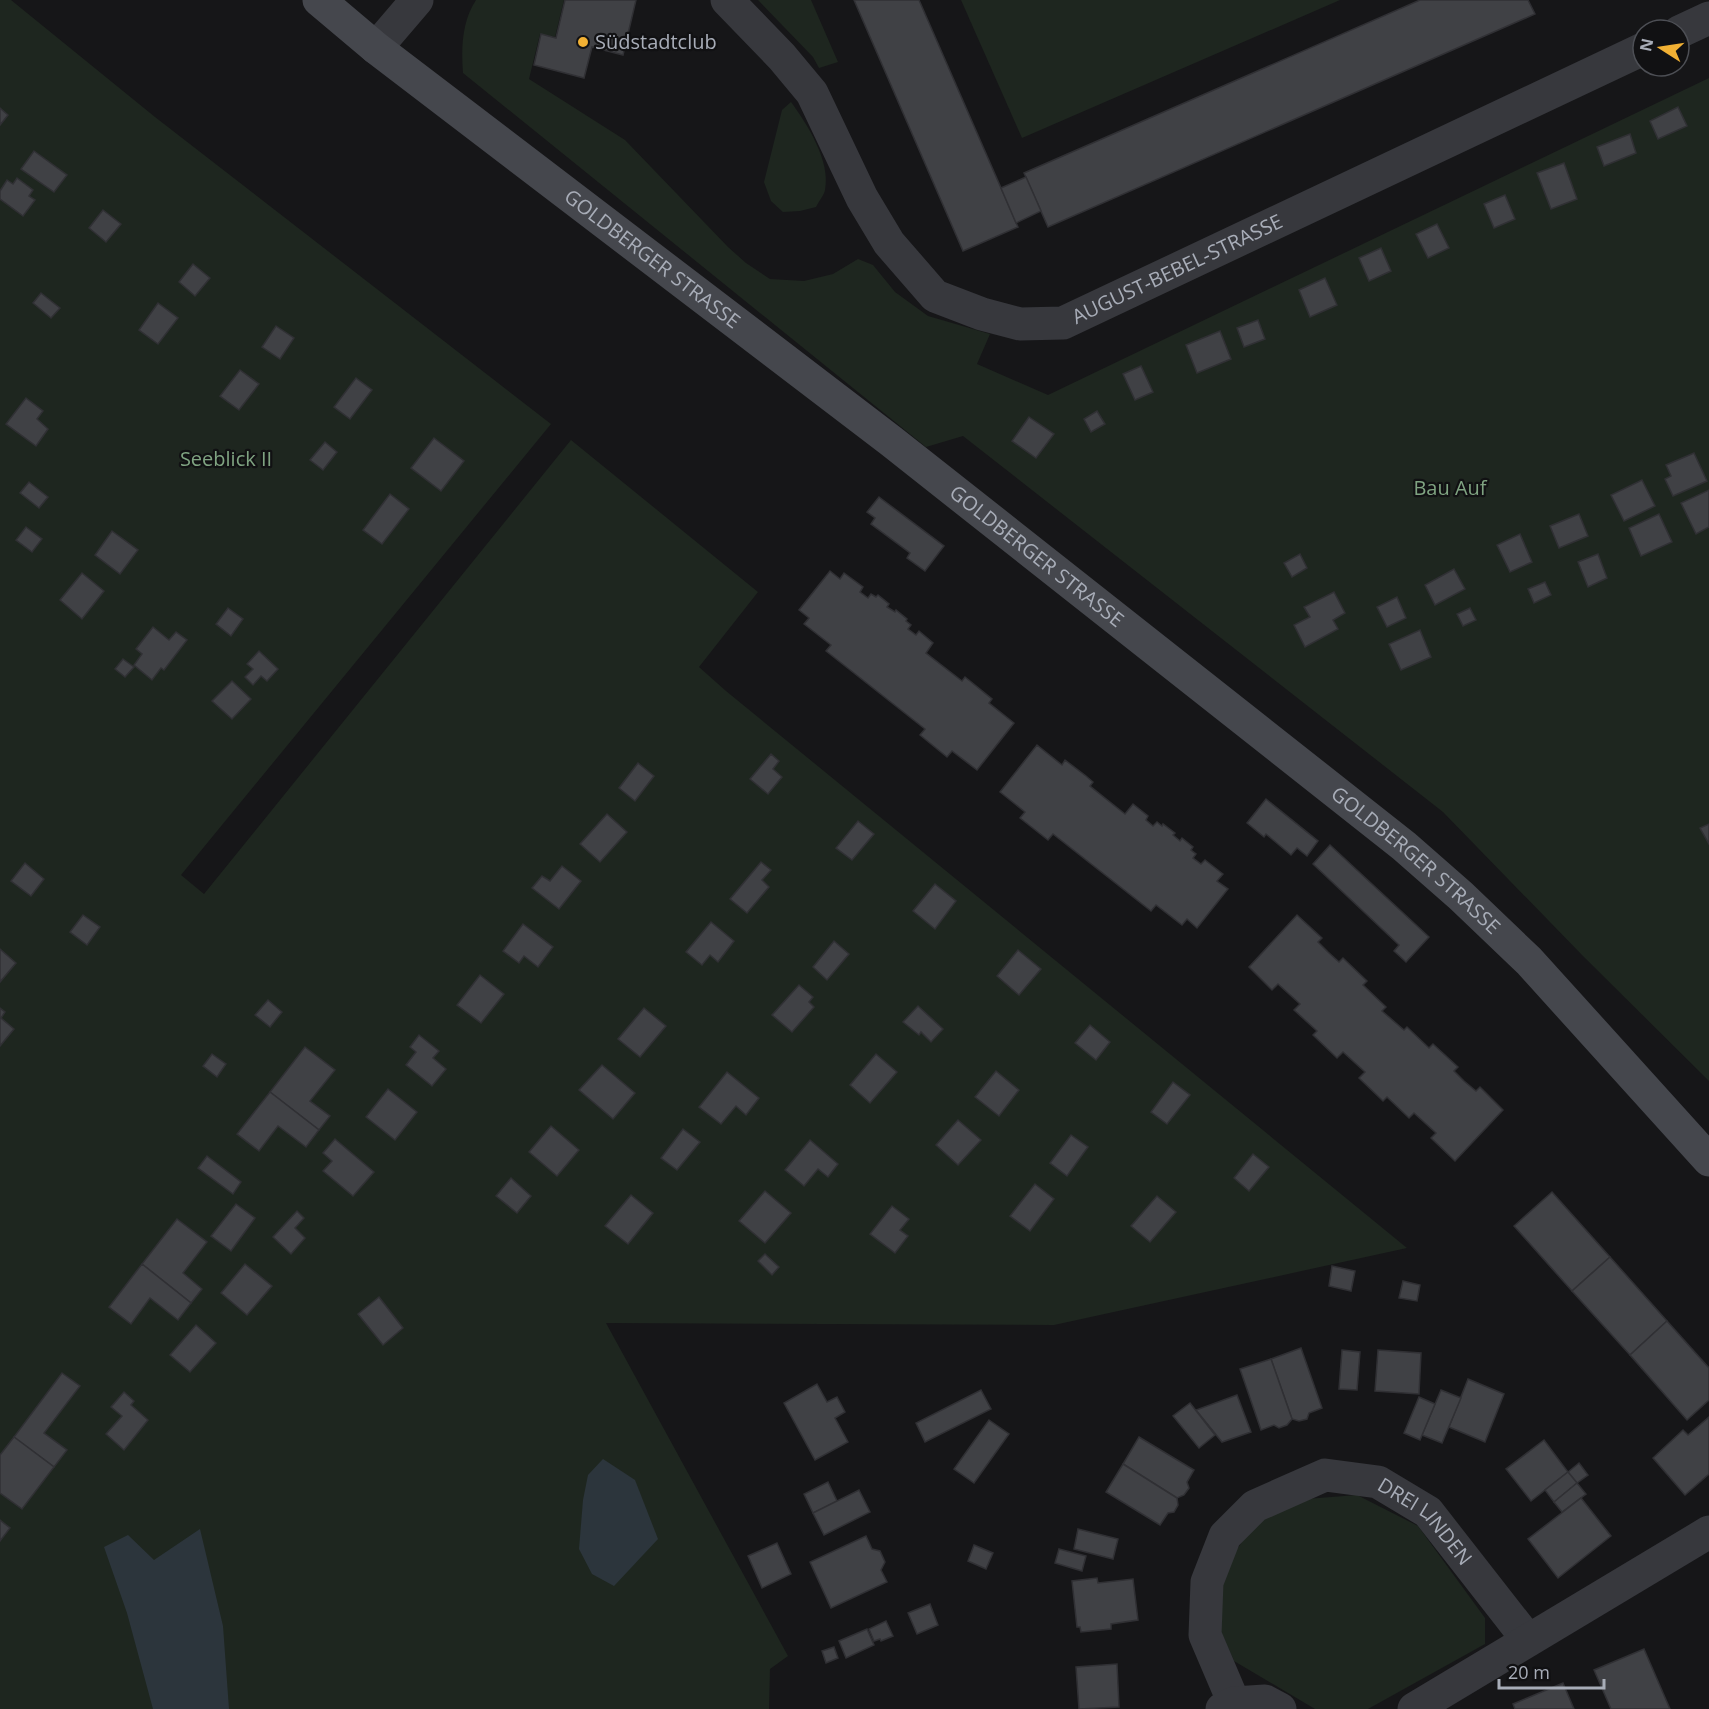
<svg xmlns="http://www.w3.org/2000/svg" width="1709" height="1709" font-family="'Open Sans',sans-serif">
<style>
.green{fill:#1e261f}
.water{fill:#2c353c}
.building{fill:#404145;stroke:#303034;stroke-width:1.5}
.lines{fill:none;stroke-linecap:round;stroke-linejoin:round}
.minor{stroke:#37383d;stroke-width:33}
.secondary{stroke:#45474d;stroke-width:33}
.poi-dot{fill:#f2b134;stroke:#111113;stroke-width:2}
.labels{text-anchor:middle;stroke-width:4.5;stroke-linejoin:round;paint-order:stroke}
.poi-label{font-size:20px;fill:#a8adb8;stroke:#111113;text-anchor:start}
.street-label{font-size:20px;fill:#a8adb8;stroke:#111113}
.park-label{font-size:20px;fill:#7fa381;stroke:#111113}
</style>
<rect width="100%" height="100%" fill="#161618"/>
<!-- green -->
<g class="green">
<polygon points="0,0 11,0 155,117 551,424 181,875 204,894 571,440 758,592 699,667 726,691 1407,1248 1054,1325 606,1323 788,1656 770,1669 769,1709 0,1709"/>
<path d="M476,0H564L555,37L540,34L529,79L625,140L728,247L746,263L770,279L804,281L833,274L858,259L873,265L895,292L928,316L990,334L977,364L1048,395L1709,78V1081L1582,955L1443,812L963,436L926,447L463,73C461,48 462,21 476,0Z"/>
<polygon points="758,0 811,0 838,62 819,68 813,57"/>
<polygon points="961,0 1340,0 1022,138"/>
<path d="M791,102C807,124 831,161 825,190C824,195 819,201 816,207L800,211L783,212L771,201L764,182L782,110Z"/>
<polygon points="1357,1495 1418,1526 1485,1618 1485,1644 1368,1709 1315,1709 1234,1661 1219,1627 1222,1570 1255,1524 1306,1499"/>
</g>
<!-- water -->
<g class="water">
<polygon points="603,1459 635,1480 658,1539 614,1586 592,1574 579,1549 583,1500 588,1475"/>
<polygon points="200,1529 223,1626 229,1709 153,1709 127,1613 104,1547 128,1535 154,1560"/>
</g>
<!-- building -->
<g class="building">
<polygon points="565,0 636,0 623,55 592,47 584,78 534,65 541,34 556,38"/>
<polygon points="854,0 919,0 1018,227 963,251"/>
<polygon points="1420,0 1528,0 1535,14 1048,227 1024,173"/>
<polygon points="1678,107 1687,126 1658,139 1650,121"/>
<polygon points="0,108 8,115 0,125"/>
<polygon points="1630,134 1636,153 1604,166 1597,147"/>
<polygon points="34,151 67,175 54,192 21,169"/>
<polygon points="1564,163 1577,199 1551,209 1537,173"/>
<polygon points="1026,177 1041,211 1016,223 1001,188"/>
<polygon points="17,178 33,190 29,196 35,200 23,216 0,199 0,191 7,180 13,184"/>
<polygon points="1505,195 1515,219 1494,228 1484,204"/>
<polygon points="103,210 121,224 106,242 89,228"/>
<polygon points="1437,224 1449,248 1428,258 1416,234"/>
<polygon points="1381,248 1391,271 1369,281 1359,258"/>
<polygon points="193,264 210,278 195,296 179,282"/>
<polygon points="1325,278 1337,305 1310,317 1299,290"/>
<polygon points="41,293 60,308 51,318 33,303"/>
<polygon points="158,303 178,318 158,344 139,330"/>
<polygon points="1258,320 1265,339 1244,347 1237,328"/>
<polygon points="276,326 294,338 280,359 262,347"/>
<polygon points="1220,331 1231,359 1197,373 1186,345"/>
<polygon points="1141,366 1153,392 1135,400 1123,374"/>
<polygon points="240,370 259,384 239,410 220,396"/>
<polygon points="356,378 372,390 350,419 334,407"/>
<polygon points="26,398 43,411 37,419 48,429 36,446 6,424"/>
<polygon points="1097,411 1105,424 1091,432 1084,419"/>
<polygon points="1029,417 1054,434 1036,458 1012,441"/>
<polygon points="434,438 464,461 441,491 411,468"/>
<polygon points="325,442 337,452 323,470 310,460"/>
<polygon points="1694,453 1707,481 1673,496 1665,479 1671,476 1666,465"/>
<polygon points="1642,480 1655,506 1624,521 1611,495"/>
<polygon points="29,482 48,497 39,508 20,493"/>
<polygon points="1709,490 1709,527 1696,534 1681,503"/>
<polygon points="390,494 409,509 382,544 363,530"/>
<polygon points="879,497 944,546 925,571 907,558 910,553 871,524 875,518 867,512"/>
<polygon points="1579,514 1588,536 1559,548 1550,526"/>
<polygon points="1659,514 1672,542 1641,556 1629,528"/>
<polygon points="26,527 42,539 32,552 16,540"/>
<polygon points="112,531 138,550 120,574 95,555"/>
<polygon points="1520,534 1532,562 1510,572 1497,545"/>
<polygon points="1300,554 1307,568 1292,577 1284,563"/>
<polygon points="1598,554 1607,578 1588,587 1578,562"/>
<polygon points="1454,569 1465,589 1435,605 1425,585"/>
<polygon points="830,571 840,579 844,573 863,587 860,592 868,598 871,594 876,597 878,595 889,604 887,607 895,612 896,610 907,619 906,621 911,625 908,629 916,635 919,631 933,643 926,653 962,681 965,677 970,681 992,699 989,703 1014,723 977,770 952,751 947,757 920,735 925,729 826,651 831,645 804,624 809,618 799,610"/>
<polygon points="82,573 104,591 82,619 60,600"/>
<polygon points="1545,582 1551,595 1534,603 1528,589"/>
<polygon points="1334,592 1345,613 1333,620 1338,629 1305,647 1294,625 1310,617 1304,607"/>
<polygon points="1397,597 1406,618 1387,627 1377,607"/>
<polygon points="228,608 243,619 231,636 216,624"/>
<polygon points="1470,608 1476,620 1463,626 1457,614"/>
<polygon points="153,627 169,640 176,632 187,640 164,670 161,668 152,680 134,665 142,654 136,649"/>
<polygon points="1420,630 1431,657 1401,670 1389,644"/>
<polygon points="259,651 278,669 267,681 261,676 253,685 245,677 253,669 247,664"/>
<polygon points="123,659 134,667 125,677 115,669"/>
<polygon points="232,681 251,699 232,719 212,701"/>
<polygon points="1037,745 1062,765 1065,760 1086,776 1093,782 1090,786 1125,814 1133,804 1148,816 1146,820 1153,826 1157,822 1162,826 1163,824 1175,833 1173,835 1180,841 1182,838 1193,847 1191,850 1196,854 1193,858 1201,864 1205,860 1223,874 1217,881 1228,889 1197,928 1187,919 1182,925 1156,905 1151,911 1053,834 1048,840 1020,818 1025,812 1000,792"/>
<polygon points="771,754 779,761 773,769 782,777 768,794 750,779"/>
<polygon points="638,763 654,776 635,801 619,788"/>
<polygon points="1266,799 1318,841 1307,856 1297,848 1291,855 1266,834 1264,837 1247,823"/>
<polygon points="607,814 627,832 600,862 580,844"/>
<polygon points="858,821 874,834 852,860 836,848"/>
<polygon points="1709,824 1709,844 1700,828"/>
<polygon points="1330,845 1429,937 1406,962 1394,951 1399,945 1313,864"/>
<polygon points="761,862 771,870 762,880 769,887 747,913 730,899"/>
<polygon points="25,863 44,879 31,896 11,881"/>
<polygon points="562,866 581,881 559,909 532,888 542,876 550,881"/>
<polygon points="935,884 956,901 935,929 913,911"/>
<polygon points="83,915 100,927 87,945 70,932"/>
<polygon points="1297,915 1322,938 1318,942 1328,952 1339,962 1343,958 1367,981 1363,985 1386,1007 1382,1011 1404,1030 1407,1027 1429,1048 1433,1044 1458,1067 1454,1071 1464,1081 1476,1091 1480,1087 1503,1110 1455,1161 1431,1138 1436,1133 1414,1113 1409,1118 1387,1097 1383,1101 1359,1078 1365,1072 1343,1052 1337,1058 1313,1035 1317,1031 1294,1010 1300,1004 1278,984 1272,990 1249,967"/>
<polygon points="711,922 734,941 718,962 710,955 702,965 686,952"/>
<polygon points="523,924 553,947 538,967 524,956 519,963 503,951"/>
<polygon points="834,941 849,954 827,980 813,967"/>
<polygon points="0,949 16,963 0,982"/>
<polygon points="1018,950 1041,969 1019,995 997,976"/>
<polygon points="480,975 504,994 481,1023 457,1005"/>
<polygon points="799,985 813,997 809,1002 814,1007 792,1032 772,1015"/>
<polygon points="268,1000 282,1012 270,1027 255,1015"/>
<polygon points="918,1006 943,1029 931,1042 921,1032 919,1035 903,1022"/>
<polygon points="0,1008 5,1012 1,1018 14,1029 0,1046"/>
<polygon points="644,1008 666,1026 640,1057 618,1039"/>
<polygon points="1090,1025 1110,1042 1096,1060 1075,1043"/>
<polygon points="419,1035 439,1051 433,1058 446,1069 432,1086 406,1065 416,1052 410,1047"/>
<polygon points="305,1047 335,1070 310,1101 330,1116 319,1130 270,1092"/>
<polygon points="212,1054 226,1064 217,1077 203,1066"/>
<polygon points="876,1054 897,1072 870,1103 850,1085"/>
<polygon points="602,1065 635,1093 613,1119 579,1090"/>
<polygon points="996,1071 1019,1090 999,1116 975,1097"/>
<polygon points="727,1072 759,1098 746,1115 736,1106 721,1124 699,1107"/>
<polygon points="1173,1082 1190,1095 1167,1124 1151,1112"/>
<polygon points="388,1089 417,1112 395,1140 366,1117"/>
<polygon points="270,1092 319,1130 306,1147 278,1126 259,1151 237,1134"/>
<polygon points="958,1120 981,1140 958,1165 936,1145"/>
<polygon points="551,1126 579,1150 557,1176 529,1152"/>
<polygon points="683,1129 700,1142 677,1170 661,1158"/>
<polygon points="1071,1135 1088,1147 1067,1176 1050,1163"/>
<polygon points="335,1139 374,1172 353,1196 323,1171 332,1161 323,1153"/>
<polygon points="810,1140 838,1164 828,1177 818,1169 804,1186 785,1170"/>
<polygon points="1253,1154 1269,1167 1249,1191 1234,1178"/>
<polygon points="207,1156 241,1182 233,1194 198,1168"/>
<polygon points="511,1178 531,1196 517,1213 496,1196"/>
<polygon points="1035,1184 1054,1199 1030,1231 1010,1216"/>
<polygon points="765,1191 791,1213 765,1243 739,1221"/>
<polygon points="1552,1192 1610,1257 1572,1291 1514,1226"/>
<polygon points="631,1195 653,1213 628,1244 605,1226"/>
<polygon points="1157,1196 1176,1212 1150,1242 1131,1226"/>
<polygon points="236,1204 255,1218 231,1251 211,1236"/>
<polygon points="892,1206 909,1219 900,1230 908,1236 895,1253 870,1234"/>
<polygon points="297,1211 304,1218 295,1228 305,1238 291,1254 273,1237"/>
<polygon points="177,1219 207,1242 183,1273 202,1289 191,1303 142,1264"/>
<polygon points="765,1254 779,1267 772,1275 758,1261"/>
<polygon points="1610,1257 1667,1321 1630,1355 1572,1291"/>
<polygon points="142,1264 191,1303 178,1320 150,1298 131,1324 109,1307"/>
<polygon points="245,1264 272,1286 247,1315 221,1293"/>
<polygon points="1332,1266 1355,1271 1351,1291 1329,1286"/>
<polygon points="1403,1281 1420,1285 1417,1301 1399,1298"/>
<polygon points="379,1297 403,1328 383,1345 358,1314"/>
<polygon points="1667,1321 1709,1368 1709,1400 1687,1420 1630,1355"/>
<polygon points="196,1325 216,1343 190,1372 170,1355"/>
<polygon points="1301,1348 1322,1408 1309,1413 1307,1419 1299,1421 1292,1419 1271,1359"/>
<polygon points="1342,1350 1360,1352 1357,1390 1339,1389"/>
<polygon points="1378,1350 1421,1353 1419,1394 1375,1391"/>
<polygon points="1271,1359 1292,1419 1287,1425 1279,1428 1274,1425 1261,1430 1240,1369"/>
<polygon points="62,1373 80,1386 44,1433 67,1450 54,1467 14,1437"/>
<polygon points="1468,1379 1504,1394 1485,1442 1449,1427"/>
<polygon points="817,1384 827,1402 837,1397 845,1412 835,1418 848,1442 815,1460 784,1403"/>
<polygon points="981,1390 991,1409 925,1442 916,1423"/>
<polygon points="1441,1390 1461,1398 1442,1443 1422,1435"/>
<polygon points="124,1392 134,1401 131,1405 148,1420 124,1450 106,1434 122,1416 111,1407"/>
<polygon points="1237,1395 1251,1432 1222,1442 1196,1410"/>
<polygon points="1419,1397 1435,1404 1420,1440 1404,1433"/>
<polygon points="1190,1403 1215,1435 1199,1448 1173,1416"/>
<polygon points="1709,1417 1709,1474 1685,1495 1653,1458 1683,1430 1688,1435"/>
<polygon points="989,1420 1009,1434 974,1483 954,1469"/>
<polygon points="14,1437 54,1467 22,1509 0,1493 0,1455"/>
<polygon points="1139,1437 1194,1470 1187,1482 1189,1488 1184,1495 1177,1498 1123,1464"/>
<polygon points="1544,1440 1568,1472 1531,1501 1506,1469"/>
<polygon points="1579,1463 1588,1475 1577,1483 1568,1472"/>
<polygon points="1123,1464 1177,1498 1178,1505 1174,1512 1168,1513 1160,1525 1106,1492"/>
<polygon points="1568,1472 1577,1483 1554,1502 1545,1490"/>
<polygon points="828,1482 837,1501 813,1513 804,1494"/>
<polygon points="1577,1483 1586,1494 1562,1512 1554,1502"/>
<polygon points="859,1490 870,1512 824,1535 813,1513"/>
<polygon points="1581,1498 1611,1536 1558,1578 1528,1539"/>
<polygon points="0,1520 10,1528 0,1541"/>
<polygon points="1078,1529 1118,1539 1113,1559 1074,1549"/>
<polygon points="866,1536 872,1549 880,1551 885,1562 881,1570 887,1582 831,1608 810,1562"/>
<polygon points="777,1543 791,1574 762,1588 748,1556"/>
<polygon points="974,1545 993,1553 986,1569 968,1561"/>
<polygon points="1059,1549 1086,1556 1082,1571 1055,1563"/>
<polygon points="1097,1578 1098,1583 1133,1579 1138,1620 1111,1624 1111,1629 1081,1632 1080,1627 1077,1627 1072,1581"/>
<polygon points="930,1604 938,1625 917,1634 908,1613"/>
<polygon points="886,1621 893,1636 881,1641 880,1639 874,1641 869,1629"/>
<polygon points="867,1629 874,1645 846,1658 839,1641"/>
<polygon points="834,1647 838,1658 826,1663 822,1651"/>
<polygon points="1644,1649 1670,1709 1611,1709 1594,1670"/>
<polygon points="1117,1664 1119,1707 1079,1709 1076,1667"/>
<polygon points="1563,1683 1574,1709 1515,1709 1513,1704"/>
</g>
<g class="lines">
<!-- minor -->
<g class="minor">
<path id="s1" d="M727,0L782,57L812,93L862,198L889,243L935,296L982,314L1020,324L1063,323L1643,49"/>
<polyline points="1679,32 1709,18"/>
<polyline points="376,48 417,0"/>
<path id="s2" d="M1234,1703L1205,1635L1207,1582L1225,1536L1255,1506L1325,1475L1378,1482L1428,1512L1528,1640"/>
<polyline points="1222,1709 1234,1703 1265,1701 1280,1709"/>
<polyline points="1414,1709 1709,1532"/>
</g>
<!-- secondary -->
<path class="secondary" id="s3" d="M319,0L376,48L891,441L1404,846L1461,896L1529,961L1709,1160"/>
</g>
<!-- markers -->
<circle class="poi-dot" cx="583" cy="42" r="6"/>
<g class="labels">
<!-- poi labels -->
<g class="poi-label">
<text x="595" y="49">Südstadtclub</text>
</g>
<!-- street labels -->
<g class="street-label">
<text dy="7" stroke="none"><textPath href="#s3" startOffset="422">GOLDBERGER STRASSE</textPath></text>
<text dy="7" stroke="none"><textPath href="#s1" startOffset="624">AUGUST-BEBEL-STRASSE</textPath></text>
<text dy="7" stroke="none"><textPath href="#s3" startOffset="908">GOLDBERGER STRASSE</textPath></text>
<text dy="7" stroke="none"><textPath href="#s3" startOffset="1394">GOLDBERGER STRASSE</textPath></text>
<text dy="7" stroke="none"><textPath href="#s2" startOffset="411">DREI LINDEN</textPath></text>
</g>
<!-- park labels -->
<g class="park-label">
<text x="226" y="466">Seeblick II</text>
<text x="1450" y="495">Bau Auf</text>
</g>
</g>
<!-- north arrow -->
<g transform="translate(1661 48) rotate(282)"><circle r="28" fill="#111113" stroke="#4d4f55" stroke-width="1.5"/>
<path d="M0-4.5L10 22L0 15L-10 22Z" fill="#f2b134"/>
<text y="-9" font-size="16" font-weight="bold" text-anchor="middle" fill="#a8adb8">N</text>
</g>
<!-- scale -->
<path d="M1499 1679v9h105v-9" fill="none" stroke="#a8adb8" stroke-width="3"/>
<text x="1508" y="1679" font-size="18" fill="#a8adb8" stroke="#111113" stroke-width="4.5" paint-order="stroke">20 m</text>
</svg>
